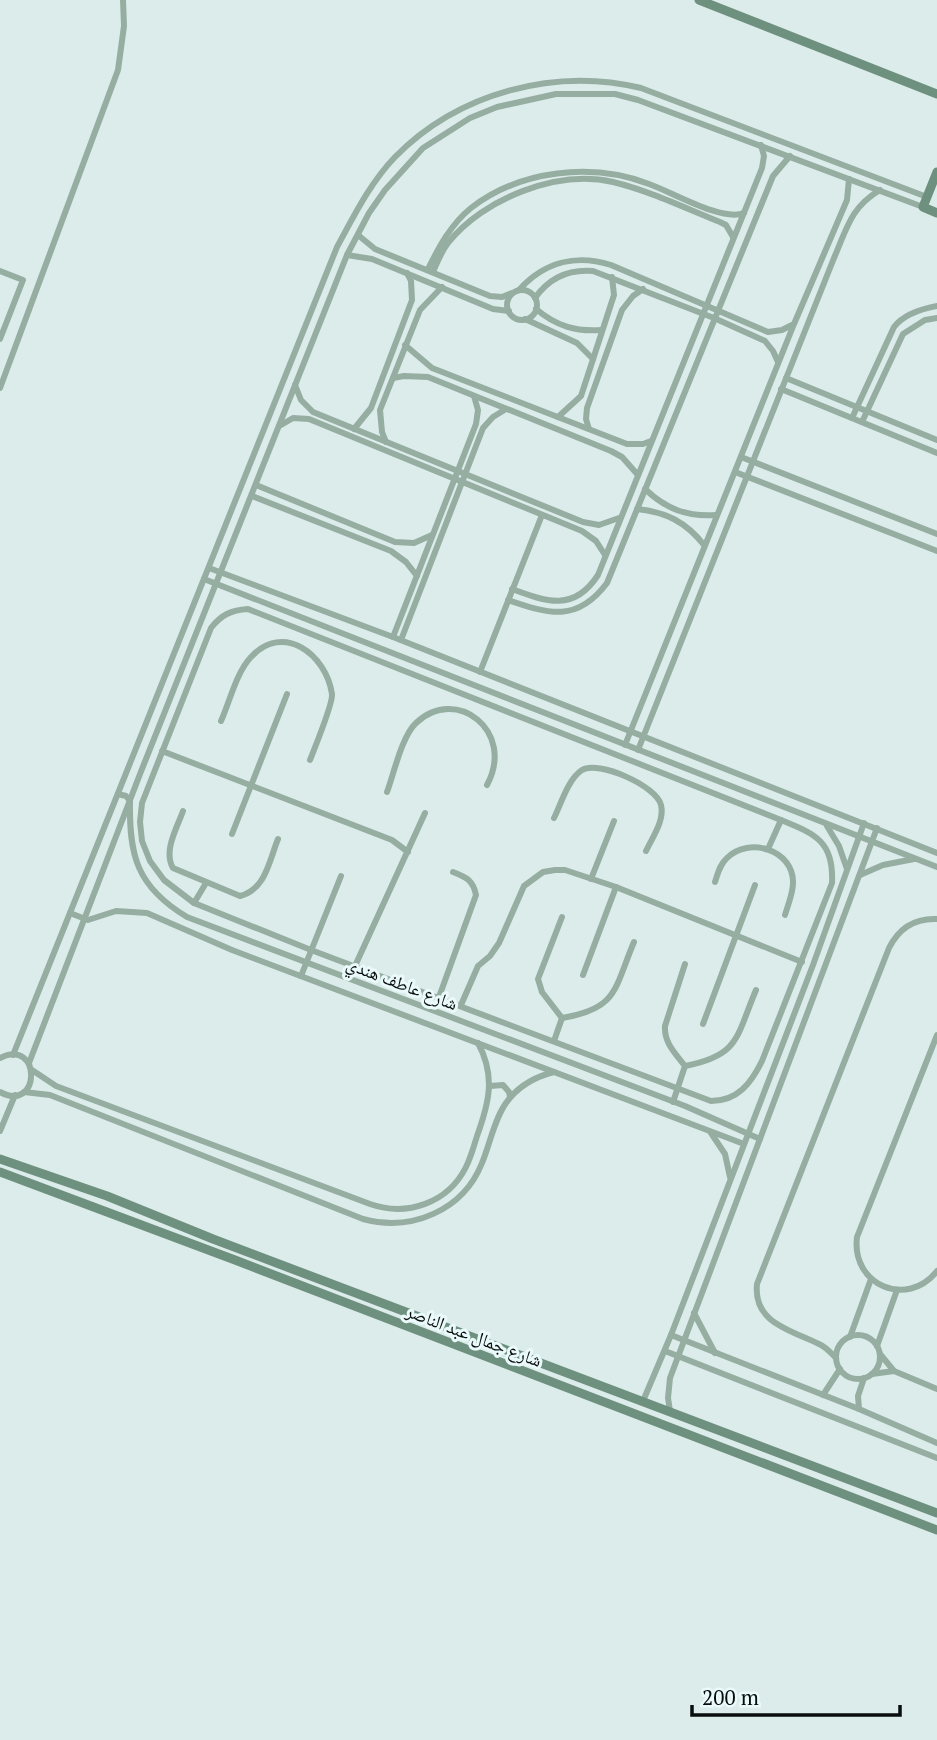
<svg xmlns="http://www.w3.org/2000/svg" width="937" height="1740" font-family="'PT Serif','Noto Naskh Arabic',serif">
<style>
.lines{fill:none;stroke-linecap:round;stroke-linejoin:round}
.street{stroke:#96aea1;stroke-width:6}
.secondary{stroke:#6e917f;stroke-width:9}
.labels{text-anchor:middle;stroke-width:6;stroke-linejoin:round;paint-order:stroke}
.street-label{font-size:18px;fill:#080d0d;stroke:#eaf9f9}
</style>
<rect width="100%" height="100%" fill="#dceceb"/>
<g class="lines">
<!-- street -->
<g class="street">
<polyline points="358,235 375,249 490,296 502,297 512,293"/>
<polyline points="347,255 372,259 493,309 509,311"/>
<path d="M428,269C439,247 451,224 471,208C520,170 592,162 649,184C672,192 722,222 744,213"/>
<polyline points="0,271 23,280 0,339"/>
<path d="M433,272C437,263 441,252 448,243C483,199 557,169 613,182C650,191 685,208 720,222L726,225L733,237"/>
<path d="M519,290C544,262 576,254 611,265L768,332L782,330L792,325"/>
<circle cx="522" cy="305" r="15"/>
<path d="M535,298C549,278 568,269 593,271L714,318L765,341L773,351L778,362"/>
<path d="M536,309C556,326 576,332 602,330"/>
<polyline points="525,319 577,343 593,359"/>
<polyline points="405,345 432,368 627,444 643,444 651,441"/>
<polyline points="393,378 404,376 428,377 611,451 622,457 638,475"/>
<polyline points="786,378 937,440"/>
<polyline points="295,385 301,400 313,412 583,522 599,525 619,518"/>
<polyline points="0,388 118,70 124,26 123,0"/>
<polyline points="781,389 937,453"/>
<polyline points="558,417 581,396 614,295 612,277"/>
<path d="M852,418L894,327C904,314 921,309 937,306"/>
<polyline points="862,422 903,334 925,320 937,318"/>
<polyline points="281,425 293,418 309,419 582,531 596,541 605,555"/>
<polyline points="354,429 371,408 412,300 411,281 407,273"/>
<polyline points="589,429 586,419 587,408 622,310 633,296 643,289"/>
<polyline points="386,442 382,432 380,410 420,310 442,287"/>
<polyline points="741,457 937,534"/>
<polyline points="735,472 937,551"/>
<polyline points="256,485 395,542 414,543 432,535"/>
<path d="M645,489C666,509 687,517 716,515"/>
<polyline points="252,496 391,551 406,562 417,576"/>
<path d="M637,509C666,512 686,522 704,545"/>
<polyline points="209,568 393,637 937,853"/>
<polyline points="204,579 937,867"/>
<path d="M512,589C547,602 574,612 598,575L762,168L764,156L761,145"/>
<path d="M508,600C549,614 577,623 607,583L773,176L790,156"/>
<path d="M248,609L781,820C815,834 834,841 832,883L762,1061C751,1083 738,1101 711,1101L311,950L194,903L164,880L150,861L142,841L140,822L142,803L211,628C221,615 231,610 248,609Z"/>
<polyline points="393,637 476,424 478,410 474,396"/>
<polyline points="401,640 483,428 493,417 506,409"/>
<polyline points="480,672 542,515"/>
<path d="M221,721C230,701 236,673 251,657C283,622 326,654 332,694C333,704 315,747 310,760"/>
<polyline points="625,745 794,324 847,200 849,179"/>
<path d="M638,750L834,258C847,228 851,207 880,190"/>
<polyline points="162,751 392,840 408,852"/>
<path d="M387,792C394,773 402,736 416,723C456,685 516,731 487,785"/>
<path d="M118,794L126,796L130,801C129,856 137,887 187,917L685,1106L760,1139"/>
<path d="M183,811C177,828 163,851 173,868L240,896C266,889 269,861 278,839"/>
<path d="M554,818C561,804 568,779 582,770C598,760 657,786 661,805C665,820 652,838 646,851"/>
<polyline points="827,826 839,846 847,869"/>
<polyline points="232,834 287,694"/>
<polyline points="768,849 781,820"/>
<polyline points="860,875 883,865 914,859"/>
<polyline points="591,879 614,821"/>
<path d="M715,882C718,873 720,864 727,858C749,836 794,850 793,883C793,893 788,905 785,915"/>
<polyline points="194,903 206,883"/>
<polyline points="70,913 88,920 116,911 147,913 232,950 744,1144"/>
<path d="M562,917L538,979L542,992L562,1018C618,1009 614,989 634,942"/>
<path d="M685,964L665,1026C664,1043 675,1053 685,1066C740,1055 736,1037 756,990"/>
<polyline points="355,966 425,813"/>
<polyline points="583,975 616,887"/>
<polyline points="301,976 341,876"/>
<path d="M439,997L476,895C473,880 466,877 453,872"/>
<polyline points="461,1005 478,966 490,956 499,943 524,886 543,872 555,870 565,870 616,887 802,962"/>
<polyline points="703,1024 755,885"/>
<path d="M937,1035L857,1237C851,1285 907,1309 937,1271"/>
<polyline points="554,1041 562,1018"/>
<path d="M13,1055L337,247C354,216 370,183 395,157C458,93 554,67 641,88L927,197"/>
<path d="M0,1058C42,1037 41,1114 0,1092"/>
<polyline points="29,1063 140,774 347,255 369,213 385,190 423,148 470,118 497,107 556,94 615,94 638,100 923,207"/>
<path d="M32,1070L56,1086L370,1204C407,1217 448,1203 466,1167C471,1157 474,1146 477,1136C489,1103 496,1076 478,1043"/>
<polyline points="490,1086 503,1085 509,1092 510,1097"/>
<path d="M24,1092L50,1095L363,1219C411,1232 463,1211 482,1163C490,1144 494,1120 506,1103C518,1086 534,1077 554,1072"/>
<polyline points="673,1102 685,1066"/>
<polyline points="0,1131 15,1095"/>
<polyline points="711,1133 725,1154 730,1177"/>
<polyline points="694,1313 715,1353"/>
<polyline points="671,1335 859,1409 937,1443"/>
<circle cx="858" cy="1357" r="22"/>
<polyline points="850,1337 871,1279"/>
<polyline points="877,1346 897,1290"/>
<polyline points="665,1351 937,1458"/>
<polyline points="880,1354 894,1371 937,1389"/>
<path d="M836,1358C831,1353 826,1347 819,1344C791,1330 753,1323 757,1284L889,948C899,928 915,918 937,919"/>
<polyline points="872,1374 894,1371"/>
<polyline points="823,1395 840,1369"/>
<polyline points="643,1401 671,1335 813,965 864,823"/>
<polyline points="859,1409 858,1396 864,1378"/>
<polyline points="670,1411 668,1398 670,1378 877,828"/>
</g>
<!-- secondary -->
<g class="secondary">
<polyline points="699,0 937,94"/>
<polyline points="937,172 923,207 937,213"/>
<polyline points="0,1159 107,1196 213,1239 937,1513"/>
<polyline points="0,1172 235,1260 937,1530"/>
</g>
</g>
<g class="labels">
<!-- street labels -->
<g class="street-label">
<text transform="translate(402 984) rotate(21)" y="6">شارع عاطف هندي</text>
<text transform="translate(474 1336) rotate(21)" y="6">شارع جمال عبد الناصر</text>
</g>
</g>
<!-- scale -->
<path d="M692 1705v10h208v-10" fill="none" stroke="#080d0d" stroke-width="3.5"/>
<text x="702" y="1705" font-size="21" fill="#080d0d" stroke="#eaf9f9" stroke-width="5" paint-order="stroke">200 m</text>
</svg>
